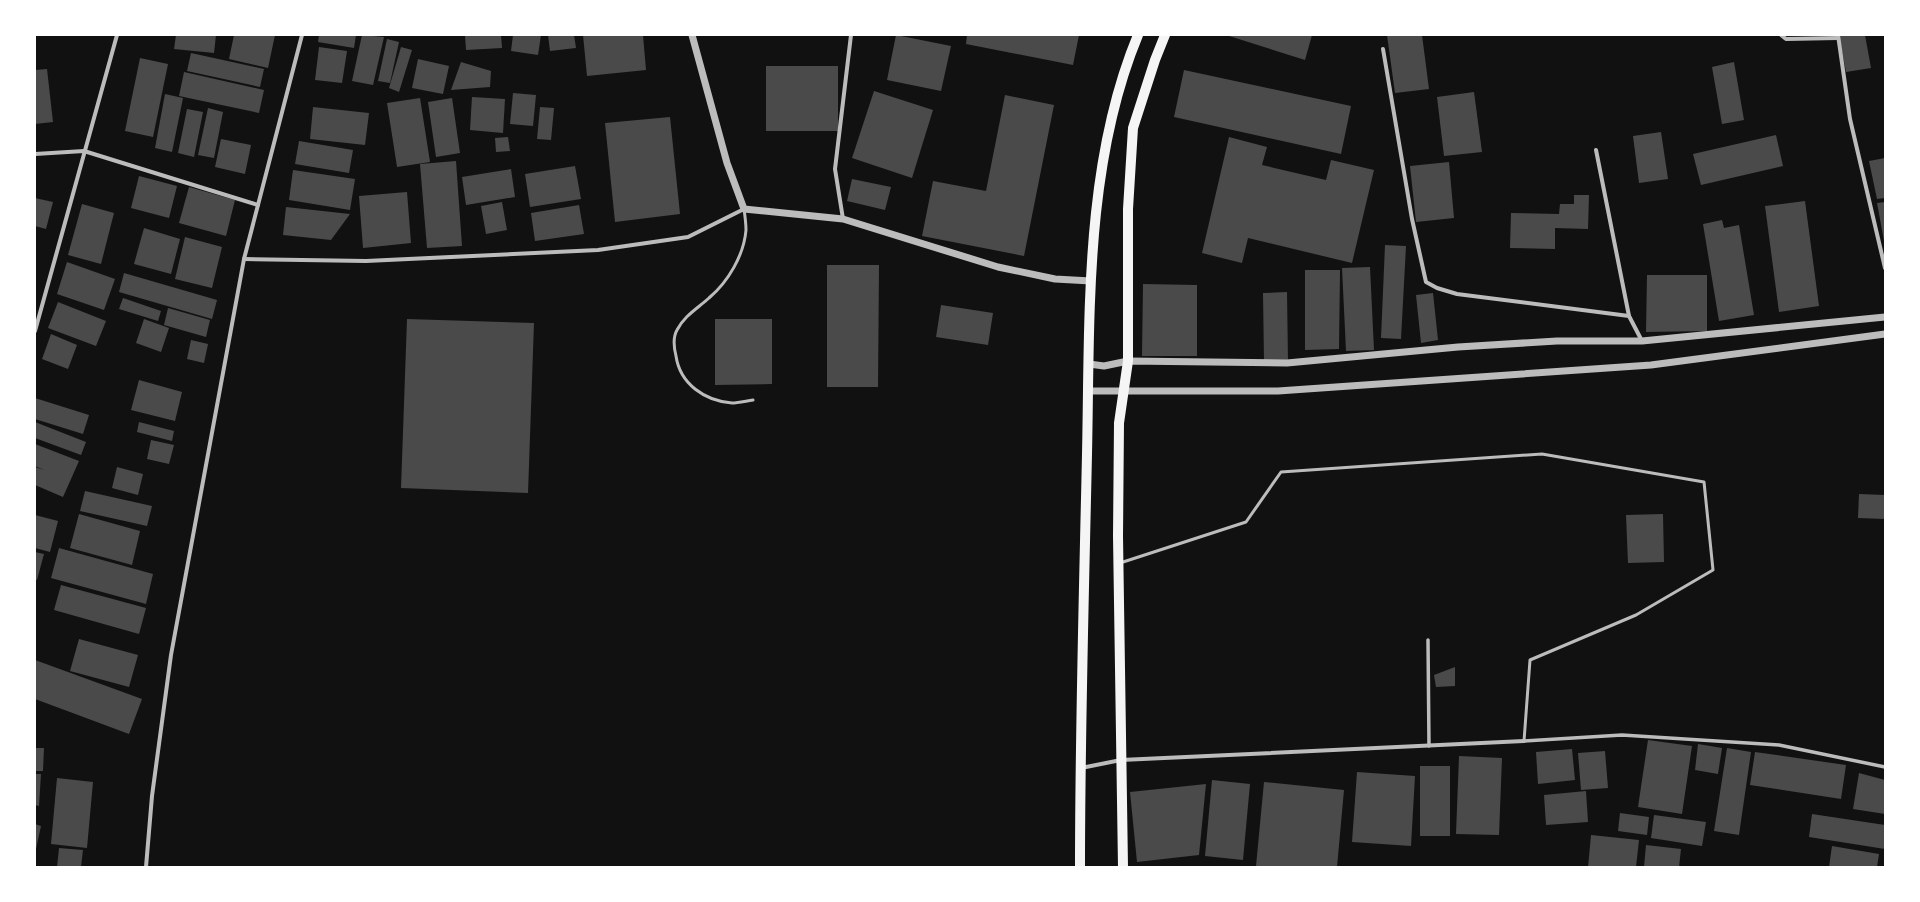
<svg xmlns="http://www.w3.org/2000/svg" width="1920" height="902" font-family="Ubuntu,sans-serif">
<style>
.building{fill:#4a4a4a}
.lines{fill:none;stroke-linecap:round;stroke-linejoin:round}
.service{stroke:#bcbcbc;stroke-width:3}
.pedestrian{stroke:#bcbcbc;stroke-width:3.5}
.minor{stroke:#bcbcbc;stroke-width:4}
.tertiary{stroke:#bcbcbc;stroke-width:7}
.primary{stroke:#f5f5f5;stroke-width:10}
</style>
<rect width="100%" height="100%" fill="#111"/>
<!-- building -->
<g class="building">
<polygon points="176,35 216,35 214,53 174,49"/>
<polygon points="234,35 275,35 268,68 229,59"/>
<polygon points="319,35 356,35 354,48 318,42"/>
<polygon points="362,35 384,37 373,85 352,81"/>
<polygon points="465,35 501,35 502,48 466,50"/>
<polygon points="513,35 541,35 538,55 511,51"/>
<polygon points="548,35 574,35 576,48 550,51"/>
<polygon points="583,35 643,35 646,70 587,76"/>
<polygon points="896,35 951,46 941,91 887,80"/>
<polygon points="967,35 1079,35 1073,65 966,44"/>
<polygon points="1226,35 1312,35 1305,60"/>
<polygon points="1387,35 1422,35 1429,89 1395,93"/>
<polygon points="1839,35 1865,35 1871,68 1846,72"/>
<polygon points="387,39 399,42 390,83 378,81"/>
<polygon points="319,47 347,51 342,83 315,80"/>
<polygon points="401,47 412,50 399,92 389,88"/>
<polygon points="191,53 264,69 260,87 187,71"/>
<polygon points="140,58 168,64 153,137 125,131"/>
<polygon points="418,59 449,66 443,94 412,88"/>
<polygon points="461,62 491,71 490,87 451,90"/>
<polygon points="1734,62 1744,120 1722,124 1712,67"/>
<rect x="766" y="66" width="72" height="65"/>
<polygon points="47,69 53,122 35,124 35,70"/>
<polygon points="1184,70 1351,106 1341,154 1174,117"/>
<polygon points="184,72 264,90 259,113 179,96"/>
<polygon points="874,91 933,110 912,178 852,158"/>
<polygon points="1474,92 1482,152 1444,156 1437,97"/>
<polygon points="513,93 536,95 533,126 510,124"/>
<polygon points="165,94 183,98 172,152 155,148"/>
<polygon points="1005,95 1054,105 1024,256 922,236 933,181 986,191"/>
<polygon points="472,97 505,99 503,133 470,130"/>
<polygon points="420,98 430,162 397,167 387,103"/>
<polygon points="452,98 460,153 436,157 428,102"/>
<polygon points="313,107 369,113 365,145 310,139"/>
<polygon points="540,107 554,108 551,140 537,139"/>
<polygon points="208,108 223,112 214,158 198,155"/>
<polygon points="187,109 203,112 194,157 178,153"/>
<polygon points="670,117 680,214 615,222 605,123"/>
<polygon points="1661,132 1668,179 1639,183 1633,136"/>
<polygon points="1776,135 1783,166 1701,185 1693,154"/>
<polygon points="508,137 510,151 496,152 495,138"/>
<polygon points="1229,137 1267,147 1262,165 1326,180 1331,160 1374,170 1352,263 1248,238 1242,263 1202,253"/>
<polygon points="221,139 251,145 245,174 215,167"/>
<polygon points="299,141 353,150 349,173 295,164"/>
<polygon points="1885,158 1885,198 1877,199 1869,161"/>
<polygon points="456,161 462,246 427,248 420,164"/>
<polygon points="1449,162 1454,218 1416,222 1410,166"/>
<polygon points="575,166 581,199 530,207 525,174"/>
<polygon points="511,169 515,197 466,205 462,177"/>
<polygon points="293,170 355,179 350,210 289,200"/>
<polygon points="139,176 177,186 169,218 131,208"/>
<polygon points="852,179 891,187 885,210 847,201"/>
<polygon points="189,187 235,200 226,236 179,223"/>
<polygon points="407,192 411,243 363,248 359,196"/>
<polygon points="1574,195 1589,195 1588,229 1555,228 1555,249 1510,248 1511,213 1559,214 1560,204 1574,204"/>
<polygon points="35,198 53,202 46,229 35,226"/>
<polygon points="1805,201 1819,306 1779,312 1765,206"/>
<polygon points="502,202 507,230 486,234 481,206"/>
<polygon points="1885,202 1885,241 1884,241 1877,203"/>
<polygon points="82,204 114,213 101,264 68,255"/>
<polygon points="579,205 584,234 535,241 531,213"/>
<polygon points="286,207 350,214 331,240 283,235"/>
<polygon points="1722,220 1724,228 1739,225 1754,315 1719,321 1703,224"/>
<polygon points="144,228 180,239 171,274 134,264"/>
<polygon points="185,237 222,247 212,288 175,279"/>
<polygon points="1385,245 1406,246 1401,339 1381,338"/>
<polygon points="67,262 115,279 104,310 57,294"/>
<polygon points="827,265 879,265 878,387 827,387"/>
<polygon points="1370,267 1374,350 1346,351 1342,268"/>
<polygon points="1305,270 1340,270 1339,349 1305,350"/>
<polygon points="124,273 217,300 212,319 119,292"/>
<polygon points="1647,275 1707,275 1707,331 1646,332"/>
<polygon points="1143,284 1197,285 1197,356 1142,356"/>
<polygon points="1287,292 1288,362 1264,362 1263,293"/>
<polygon points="1433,293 1438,340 1421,343 1416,295"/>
<polygon points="123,298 161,311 158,321 119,309"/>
<polygon points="58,302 106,321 96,346 48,328"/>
<polygon points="941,305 993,313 988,345 936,337"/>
<polygon points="168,308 210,320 206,337 164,325"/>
<polygon points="144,319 169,328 161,352 136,343"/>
<polygon points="407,319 534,323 528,493 401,488"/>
<polygon points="715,319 772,319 772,384 715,385"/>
<polygon points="51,334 77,345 68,369 42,359"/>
<polygon points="191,340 208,344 204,363 187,359"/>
<polygon points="139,380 182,392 175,421 131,410"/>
<polygon points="35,398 89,415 83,434 35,419"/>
<polygon points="35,422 86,442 81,455 35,438"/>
<polygon points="139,422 174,431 172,441 137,432"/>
<polygon points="151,440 174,445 169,464 147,459"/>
<polygon points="35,444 79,461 63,497 35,485 35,467 44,470 35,466"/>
<polygon points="117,467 143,474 138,495 112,488"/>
<polygon points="85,491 152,506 147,526 80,511"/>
<polygon points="1859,494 1885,495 1885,519 1858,518"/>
<polygon points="79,514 140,531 132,565 70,548"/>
<polygon points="1663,514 1664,562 1628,563 1626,515"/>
<polygon points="35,515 58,521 50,552 35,548"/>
<polygon points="59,548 153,574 146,604 51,578"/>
<polygon points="35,552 44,554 37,580 35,579"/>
<polygon points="61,585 146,608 139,634 54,610"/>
<polygon points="79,639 138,655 129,687 70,671"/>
<polygon points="35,660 142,699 129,734 35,699"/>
<polygon points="1455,667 1455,686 1436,687 1434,675"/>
<polygon points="1648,740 1692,746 1682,814 1638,807"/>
<polygon points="1698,744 1722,748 1718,774 1695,770"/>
<polygon points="35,748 44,748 43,771 35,771"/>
<polygon points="1727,748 1751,752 1739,835 1714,831"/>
<polygon points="1572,749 1575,780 1538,784 1536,752"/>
<polygon points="1605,751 1608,788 1581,790 1578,753"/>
<polygon points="1755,752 1846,765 1841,799 1750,785"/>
<polygon points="1459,756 1502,758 1499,835 1456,834"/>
<rect x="1420" y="766" width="30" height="70"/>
<polygon points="1357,772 1415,776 1411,846 1352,842"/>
<polygon points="1859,773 1885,780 1885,814 1853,809"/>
<polygon points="35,774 41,774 39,806 35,805"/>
<polygon points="57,778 93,782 87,848 51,844"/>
<polygon points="1212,780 1250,784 1243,860 1205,856"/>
<polygon points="1264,782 1344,790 1337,867 1256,866"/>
<polygon points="1206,784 1199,855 1137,862 1130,792"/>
<polygon points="1586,791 1588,822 1546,825 1544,795"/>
<polygon points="1620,813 1649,817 1647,835 1618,831"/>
<polygon points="1812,814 1885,825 1885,849 1809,837"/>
<polygon points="1654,815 1706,822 1702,846 1651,838"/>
<polygon points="35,824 41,826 36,849 35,849"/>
<polygon points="1591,835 1639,840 1636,867 1588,867"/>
<polygon points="1646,845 1681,849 1679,867 1644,867"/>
<polygon points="1832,846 1879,854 1877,867 1829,867"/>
<polygon points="59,848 83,850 81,867 57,867"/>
</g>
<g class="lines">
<!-- service -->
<g class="service">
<path d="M744,209C745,216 746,223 746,230C744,255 728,282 709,298C698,308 684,316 677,330C673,337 674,348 676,356C680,384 705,401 732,403C738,403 746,401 753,400"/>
<polyline points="1120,563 1246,522 1281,472 1542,454 1704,482 1713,570 1636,615 1530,660 1524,741"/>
</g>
<!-- pedestrian -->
<g class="pedestrian">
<polyline points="1428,640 1429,746"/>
<polyline points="1524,741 1622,735 1779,745 1885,767"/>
</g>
<!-- minor -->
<g class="minor">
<polyline points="1781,35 1786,39 1838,38"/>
<polyline points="1838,35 1850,119 1885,268"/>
<polyline points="1383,49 1412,219 1426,282 1437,288 1457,294 1629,316 1642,341"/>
<polyline points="1596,150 1629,316"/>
<polyline points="35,154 84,151 258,205"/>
<polyline points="843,219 835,169 851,35"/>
<polyline points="244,259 366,261 598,250 688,237 744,209"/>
<polyline points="35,331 117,35"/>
<polyline points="1081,768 1121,760 1524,741"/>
<polyline points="146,867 152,796 171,655 244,259 302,35"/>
</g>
<!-- tertiary -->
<g class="tertiary">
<polyline points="692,35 727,163 744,209 843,219 998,267 1055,279 1091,281"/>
<polyline points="1089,364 1104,366 1128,361 1287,363 1458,347 1557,341 1642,341 1885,317"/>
<polyline points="1088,391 1278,391 1651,365 1885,334"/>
</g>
<!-- primary -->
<g class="primary">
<path d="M1080,867C1080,729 1084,592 1087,454C1090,316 1084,165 1138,35"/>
<polyline points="1123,867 1118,536 1119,423 1128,361 1128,209 1133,128 1155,60 1165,35"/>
</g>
</g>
<!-- border -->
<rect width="1920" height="902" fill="none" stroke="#ffffff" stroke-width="72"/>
</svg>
